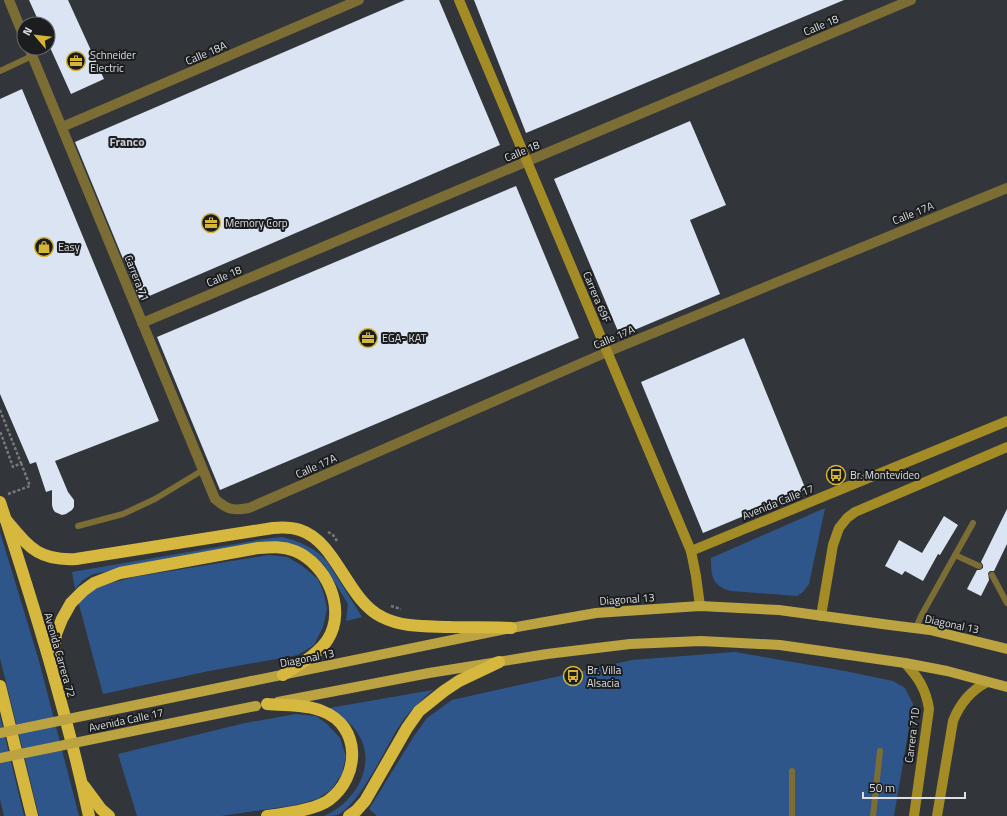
<svg xmlns="http://www.w3.org/2000/svg" width="1007" height="816" font-family="'Titillium Web',sans-serif">
<style>
.green{fill:#2f568b}
.building{fill:#dae4f3}
.lines{fill:none;stroke-linecap:round;stroke-linejoin:round}
.path{stroke:#76797d;stroke-width:2.5;stroke-dasharray:3 2;stroke-linecap:butt}
.lane{stroke:#7c6d34;stroke-width:6}
.street{stroke:#7c6d34;stroke-width:10}
.secondary{stroke:#a38b25;stroke-width:10}
.primary{stroke:#bca342;stroke-width:10}
.highway{stroke:#d6b83e;stroke-width:12}
.primary-bridge{stroke:#bca342;stroke-width:10}
.labels{text-anchor:middle;stroke-width:4;stroke-linejoin:round;paint-order:stroke}
.street-label{font-size:11px;fill:#dddfe2;stroke:#1b1d1f}
.poi-label{font-size:11px;fill:#dddfe2;stroke:#1b1d1f;text-anchor:start}
.neighbourhood-label{font-size:12px;font-weight:bold;fill:#c8ccd2;stroke:#1b1d1f}
</style>
<rect width="100%" height="100%" fill="#32363a"/>
<!-- green -->
<g class="green">
<path d="M825,508L809,584L803,592L797,596L731,591C712,586 711,576 711,558Z"/>
<polygon points="0,532 39,661 79,816 39,816 0,658"/>
<path d="M282,537C299,541 315,548 327,561L362,617L346,621L348,604L324,565L312,554L304,550L264,543L93,574L83,580L75,589L72,572L264,539Z"/>
<polygon points="269,555 287,557 301,565 318,579 324,594 327,609 323,627 314,645 298,655 209,671 103,694 78,601 90,590 107,584 134,577"/>
<polygon points="735,652 845,671 893,681 905,688 913,704 894,816 377,816 369,809 414,736 427,718 452,700 632,660"/>
<path d="M433,690C420,701 407,713 398,728C385,749 358,807 337,815C333,816 328,816 324,816C355,803 377,766 359,735C352,723 340,715 329,708Z"/>
<polygon points="296,714 316,716 327,724 340,738 346,756 342,774 331,790 317,799 296,805 221,816 137,816 118,754 245,723"/>
<polygon points="0,716 24,816 4,816 0,799"/>
</g>
<!-- building -->
<g class="building">
<polygon points="29,0 68,0 104,79 71,94 48,43 48,24 38,24 38,20"/>
<polygon points="405,0 439,0 500,145 140,300 75,142"/>
<polygon points="474,0 844,0 526,133"/>
<polygon points="22,89 159,421 55,461 68,492 74,500 74,507 72,510 66,514 62,515 55,512 53,509 52,505 52,490 46,492 36,462 30,464 0,394 0,99"/>
<polygon points="690,121 726,205 690,220 720,294 620,336 554,179"/>
<polygon points="516,186 579,338 220,490 157,337"/>
<polygon points="744,338 806,490 703,533 641,382"/>
<polygon points="1007,509 1007,544 994,571 990,571 988,573 989,580 981,596 967,589 977,570 980,570 983,568 983,565 981,562"/>
<polygon points="944,516 958,525 940,555 938,554 923,581 905,571 902,575 885,566 899,540 922,553"/>
</g>
<g class="lines">
<!-- path -->
<g class="path">
<polyline points="0,410 21,463 13,467 0,431"/>
<polyline points="8,494 30,486 21,463"/>
<polyline points="328,532 333,535 337,541"/>
<polyline points="391,606 401,609"/>
</g>
<!-- lane -->
<g class="lane">
<polyline points="0,71 32,56"/>
<polyline points="78,526 123,514 155,499 203,470"/>
<polyline points="955,555 979,566"/>
<polyline points="992,575 1007,603"/>
<polyline points="916,628 921,616 973,523"/>
<polyline points="792,771 792,816"/>
<polyline points="873,816 880,751"/>
</g>
<!-- street -->
<g class="street">
<polyline points="9,0 24,37"/>
<path d="M29,48L215,499C228,510 233,511 249,508L607,352L1007,188"/>
<polyline points="62,127 359,0"/>
<polyline points="142,323 911,0"/>
</g>
<!-- secondary -->
<g class="secondary">
<polyline points="459,0 691,551 696,576 700,606"/>
<polyline points="691,551 1007,421"/>
<polyline points="821,616 833,545 839,528 847,518 855,512 1007,447"/>
<path d="M905,663C918,677 926,689 929,709L914,816"/>
<path d="M937,816L953,721C960,703 970,691 987,682"/>
</g>
<!-- primary -->
<g class="primary">
<polyline points="252,681 511,628 596,613 700,606 779,610 890,625 930,630 1007,649"/>
<polyline points="278,702 429,673 547,654 630,644 701,641 780,645 905,663 947,671 1007,687"/>
</g>
<!-- highway -->
<g class="highway">
<path d="M0,502C34,606 66,710 89,816"/>
<path d="M6,520C29,547 38,561 76,559L273,528C283,527 291,527 300,530C337,542 347,600 382,617C403,628 428,626 451,627C471,627 491,627 511,628"/>
<path d="M52,669L56,634L62,619L71,603L83,591L94,583L120,573L258,548C271,547 282,546 295,551C326,564 347,608 328,639C319,654 298,665 283,675"/>
<polyline points="0,686 32,816"/>
<polyline points="84,786 101,809 109,816"/>
<path d="M267,816C283,814 316,810 329,800C360,777 362,726 322,711C305,704 285,706 267,704"/>
<polyline points="349,816 356,811 365,801 407,728 419,711 444,691 459,681 499,662"/>
</g>
<!-- primary-bridge -->
<g class="primary-bridge">
<polyline points="0,733 252,681"/>
<polyline points="0,758 256,706"/>
</g>
</g>
<!-- icons -->
<defs>
<symbol id="office-ring" viewBox="-11 -11 22 22"><circle r="9.5" fill="#1b1d1f" stroke="#d5b535" stroke-width="1.5"/><path d="M-6-3h4V-5.5h4V-3h4V5H-6ZM-1-4.5V-3h2v-1.5ZM-6 0V1H6V0Z" fill="#d5b535"/></symbol>
<symbol id="shop-ring" viewBox="-11 -11 22 22"><circle r="9.5" fill="#1b1d1f" stroke="#d5b535" stroke-width="1.5"/><path d="M-5-2.5h2.3a2.7 3.5 0 0 1 5.4 0H5L5.5 6h-11ZM-1.5-2.5h3a1.5 2.3 0 0 0-3 0Z" fill="#d5b535"/></symbol>
<symbol id="bus-ring" viewBox="-11 -11 22 22"><circle r="9.5" fill="#1b1d1f" stroke="#d5b535" stroke-width="1.5"/><path d="M-5-6H5V4H4V6H2V4H-2V6H-4V4H-5ZM-3.5-4V0h7V-4ZM-3.5 1.2v1.5H-2V1.2ZM2 1.2v1.5H3.5V1.2Z" fill="#d5b535"/></symbol>
</defs>
<g fill-rule="evenodd">
<use href="#office-ring" x="65" y="50" width="22" height="22"/>
<use href="#office-ring" x="200" y="212" width="22" height="22"/>
<use href="#shop-ring" x="33" y="236" width="22" height="22"/>
<use href="#office-ring" x="357" y="327" width="22" height="22"/>
<use href="#bus-ring" x="825" y="464" width="22" height="22"/>
<use href="#bus-ring" x="562" y="665" width="22" height="22"/>
</g>
<g class="labels">
<!-- street labels -->
<g class="street-label">
<text transform="translate(821 25) rotate(-23)" y="4">Calle 18</text>
<text transform="translate(206 53) rotate(-23)" y="4">Calle 18A</text>
<text transform="translate(522 151) rotate(-23)" y="4">Calle 18</text>
<text transform="translate(913 213) rotate(-22)" y="4">Calle 17A</text>
<text transform="translate(224 276) rotate(-23)" y="4">Calle 18</text>
<text transform="translate(137 278) rotate(68)" y="4">Carrera 71</text>
<text transform="translate(597 297) rotate(67)" y="4">Carrera 69F</text>
<text transform="translate(614 337) rotate(-23)" y="4">Calle 17A</text>
<text transform="translate(316 466) rotate(-24)" y="4">Calle 17A</text>
<text transform="translate(778 502) rotate(-22)" y="4">Avenida Calle 17</text>
<text transform="translate(627 599) rotate(-4)" y="4">Diagonal 13</text>
<text transform="translate(952 624) rotate(12)" y="4">Diagonal 13</text>
<text transform="translate(60 655) rotate(74)" y="4">Avenida Carrera 72</text>
<text transform="translate(307 658) rotate(-11)" y="4">Diagonal 13</text>
<text transform="translate(126 720) rotate(-12)" y="4">Avenida Calle 17</text>
<text transform="translate(912 735) rotate(-83)" y="4">Carrera 71D</text>
</g>
<!-- poi labels -->
<g class="poi-label">
<text x="90" y="59">Schneider<tspan x="90" dy="13">Electric</tspan></text>
<text x="225" y="227">Memory Corp</text>
<text x="58" y="251">Easy</text>
<text x="382" y="342">EGA- KAT</text>
<text x="850" y="479">Br. Montevideo</text>
<text x="587" y="674">Br. Villa<tspan x="587" dy="13">Alsacia</tspan></text>
</g>
<!-- neighbourhood labels -->
<g class="neighbourhood-label">
<text x="127" y="146">Franco</text>
</g>
</g>
<!-- north arrow -->
<g transform="translate(36 36) rotate(298)"><circle r="19" fill="#1b1d1f" stroke="#696b6d"/>
<path d="M0-3L7 15L0 10L-7 15Z" fill="#d5b535"/>
<text y="-6" font-size="11" font-weight="bold" text-anchor="middle" fill="#dddfe2">N</text>
</g>
<!-- scale -->
<path d="M863 792v6h102v-6" fill="none" stroke="#dddfe2" stroke-width="2"/>
<text x="869" y="792" font-size="12" fill="#dddfe2" stroke="#1b1d1f" stroke-width="3" paint-order="stroke">50 m</text>
</svg>
